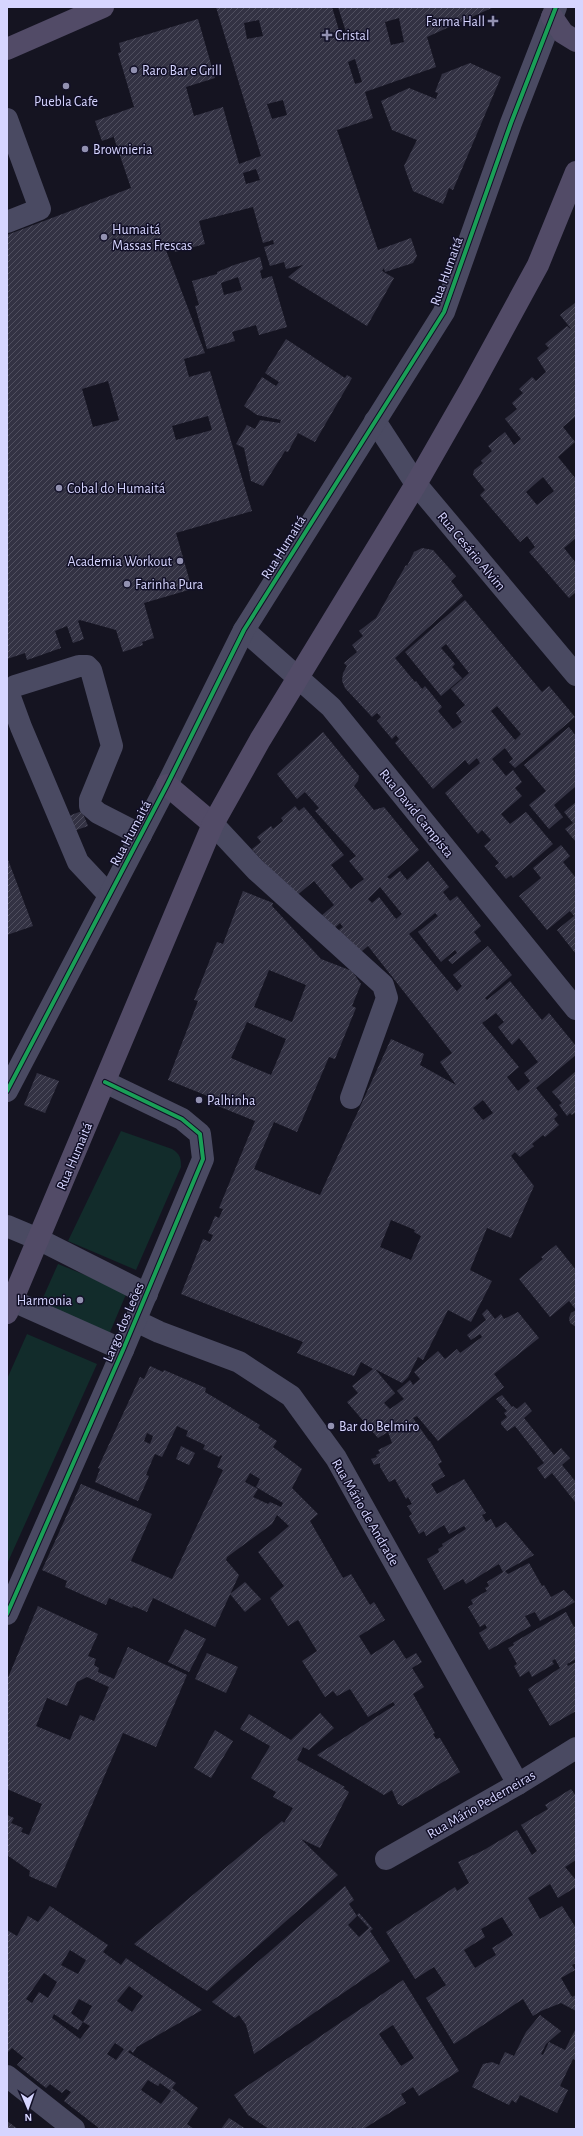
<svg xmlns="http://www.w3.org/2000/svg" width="583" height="2136" font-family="'Alegreya Sans',sans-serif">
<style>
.green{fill:#122c2b}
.building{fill:url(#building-hatch);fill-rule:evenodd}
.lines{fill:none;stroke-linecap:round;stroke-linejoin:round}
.minor{stroke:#4a4a62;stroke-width:22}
.major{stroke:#524b67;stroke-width:22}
.cycleway-casing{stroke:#110f26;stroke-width:6}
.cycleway{stroke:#1a9f57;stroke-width:4}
.poi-dot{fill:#9291b1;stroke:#110f26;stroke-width:1.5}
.labels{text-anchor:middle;stroke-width:3;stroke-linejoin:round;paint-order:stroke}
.poi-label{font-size:14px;fill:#d6d5ff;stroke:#110f26;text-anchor:start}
.street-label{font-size:14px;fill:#d6d5ff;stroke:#110f26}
</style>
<defs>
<pattern id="building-hatch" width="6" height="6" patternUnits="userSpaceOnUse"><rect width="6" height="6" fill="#333243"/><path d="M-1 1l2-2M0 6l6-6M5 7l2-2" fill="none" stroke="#504f5f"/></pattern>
</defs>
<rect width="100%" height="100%" fill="#151421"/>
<!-- green -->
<g class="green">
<path d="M121,1131L172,1149C180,1154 181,1158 181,1167L136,1270L68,1241Z"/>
<polygon points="58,1264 127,1292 107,1339 38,1309"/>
<polygon points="27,1334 97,1364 7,1564 7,1379"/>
</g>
<!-- building -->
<g class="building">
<path d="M216,7H332L341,37L347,35L338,7H494L427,37L436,67L365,92L373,118L337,130L378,250L411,238L417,256L413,263L385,272L384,268L382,271L394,278L367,326L288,277L303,265L286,269L284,262L270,266L264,247L274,244L273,240L263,243L253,207L199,221L205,244L175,252L173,242L164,245L205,353L184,359L189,377L210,371L252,511L176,533L192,589L144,603L154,638L142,642L143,645L123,652L116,630L80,620L78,621L84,639L73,643L67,626L55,631L61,648L27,660L25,653L7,659V235L131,188L112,132L113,137L102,141L95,121L134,107L118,53L121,52L119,43L198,19L215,78L186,87L194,116L223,107L239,164L261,156ZM399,18L404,42L391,45L385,22ZM259,20L263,36L247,39L244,23ZM355,59L362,82L355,84L348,62ZM283,100L287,115L272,119L267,104ZM256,169L260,180L246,184L243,173ZM108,381L119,420L93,427L82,389ZM208,416L212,430L176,440L172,426Z"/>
<polygon points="470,63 501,77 453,190 449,188 443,204 413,191 404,166 417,140 392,130 381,101 409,88 436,99 438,93 435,92 442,74"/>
<path d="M260,257L263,269L260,271L262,279L272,276L287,327L259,335L256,325L232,332L235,341L207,349L195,306L199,305L192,281L217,274V272L234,265ZM238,277L242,290L224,295L221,283Z"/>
<path d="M576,302V416L563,427L575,442L558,457L576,479V538L564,548L576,563V594L575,593L569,598L529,552L535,547L527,536L520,542L480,495L485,490L473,475L474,470L483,463L481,461L492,451L488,446L505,432L514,445L521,439L505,419L517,409L512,403L523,393L519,389L532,377L536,381L546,372L537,358L549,348L545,344L567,326L572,330L560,315ZM543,477L554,491L537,505L526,492Z"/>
<polygon points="286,339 345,378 347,375 352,378 315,442 298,433 288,452 285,451 263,486 251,481 244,448 236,444 247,425 255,429 260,420 280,423 281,420 257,415 244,406 262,377 276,386 279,382 265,373"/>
<path d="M422,548L433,550L456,576L451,581L463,596L395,658L415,682L416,681L422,689L425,686L442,707L438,711L453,729L462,722L456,713L465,705L451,689L469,673L446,644L441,648L455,664L452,667L462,678L441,696L405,652L465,600L542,692L549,686L575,717L515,768L509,762L513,759L505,748L492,759L506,776L513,770L522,782L515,788L522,796L501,814L510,824L526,812L553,844L513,878L511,875L506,879L495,866L499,863L484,846L491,840L482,830L478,834L445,793L480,763L477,758L469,765L465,760L433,789L395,743L399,739L396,735L392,739L377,721L381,717L377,713L372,717L345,688L342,681L343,673L347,666L344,663L357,652L352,645L363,636L359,631L376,618L406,565L407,566L414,552ZM497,706L521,734L515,740L491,711Z"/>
<polygon points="569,727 576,736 576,786 554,805 563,817 549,829 529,805 546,791 524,765"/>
<path d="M323,732L359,776L358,781L354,786L374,810L384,807L419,850L387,877L390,879L400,871L407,880L428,861L449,887L443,892L450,901L457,896L481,926L474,932L481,941L452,964L448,960L457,953L455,950L441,962L418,932L438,916L435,913L409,934L460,995L457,991L462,986L453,975L488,946L512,975L485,998L487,1000L510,981L542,1020L549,1013L576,1046V1055L536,1088L558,1115L554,1119L559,1125L545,1137L543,1135L532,1144L534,1146L520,1157L515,1152L511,1156L534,1186L511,1238L487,1228L470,1270L492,1281L471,1322L448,1310L423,1360L418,1357L408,1377L402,1383L375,1369L395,1393L384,1403L390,1409L404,1399L397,1391L410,1380L413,1385L420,1379L414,1372L438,1351L445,1359L457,1349L460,1353L482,1337L480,1334L471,1340L467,1335L486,1320L482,1314L487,1309L495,1319L501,1314L504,1319L518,1312L539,1338L494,1374L504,1387L438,1441L417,1416L413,1418L429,1441H430L442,1462L438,1464L445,1476L431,1484L437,1494L464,1479L486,1513L482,1515L486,1522L491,1519L496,1528L506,1522L534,1555L505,1571L508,1574L529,1563L542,1586L544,1585L551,1597L564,1590L575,1602L540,1621L535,1612L525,1616L531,1626L489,1650L479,1633L487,1628L485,1624L480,1627L468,1607L473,1604L471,1600L487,1591L485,1588L489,1586L487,1582L503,1572L499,1564L466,1584L463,1579L444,1590L427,1559L439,1552L438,1549L443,1546L442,1544L466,1529L464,1526L449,1534L444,1525L426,1536L424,1531L419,1534L409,1516L412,1514L407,1506L412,1504L408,1497L406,1499L395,1479L389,1482L380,1467V1463L374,1465L371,1459L377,1457L376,1455L380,1453L378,1450L392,1443L388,1432L378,1438L347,1402L358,1393L352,1386L373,1369L361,1362L354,1376L297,1353L303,1342L181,1294L203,1239L210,1242L213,1235L208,1233L215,1216L219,1218L223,1209L219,1208L255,1121L208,1102L210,1097L168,1080L198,1001L194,1000L217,942L223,944L243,891L273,903L272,906L321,959L352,971L361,984L352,1006L356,1008L335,1059L329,1057L297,1132L274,1122L254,1169L320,1195L391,1039L424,1054L420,1065L456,1085L440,1062L452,1053L368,946L355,957L335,933L343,927L340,923L332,930L321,916L334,905L314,881L295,897L252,849L261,842L257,837L271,826L273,829L283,821L281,818L295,806L299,811L304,807L344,855L331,865L351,889L364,879L349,861L356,856L315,811L319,808L305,792L297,799L277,774ZM380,887L402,914L396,919L379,897L372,903L368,899ZM269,970L306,985L292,1022L254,1007ZM496,1013L504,1022L498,1027L512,1045L519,1038L538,1062L524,1073L530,1081L518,1091L507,1077L519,1067L482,1023ZM247,1022L286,1039L271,1075L231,1058ZM483,1100L493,1113L483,1120L473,1108ZM391,1220L415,1230L414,1232L421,1236L411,1260L380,1247Z"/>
<polygon points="576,802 576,842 565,829 573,823 564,812"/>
<polygon points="82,811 88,826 68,833 63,818"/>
<polygon points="561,845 570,856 563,862 576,878 576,954 557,930 574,916 570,911 547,930 519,896 541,878 533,868"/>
<polygon points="7,857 33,926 7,935"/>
<polygon points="576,1071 576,1112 572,1115 570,1113 567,1116 559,1105 562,1103 552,1092"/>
<polygon points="37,1073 59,1081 45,1113 24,1105"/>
<polygon points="556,1245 576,1270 576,1310 569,1301 550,1317 519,1279 543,1259 541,1257"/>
<polygon points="576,1310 576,1327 570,1323 569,1318 571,1313"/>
<path d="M150,1366L163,1372L164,1370L206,1388L205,1392L260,1425L258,1428L277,1441L273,1447L302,1469L292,1488L318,1514L310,1521L343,1578L351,1574L370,1605L374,1602L385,1620L359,1636L371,1655L394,1640L406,1659L416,1653L422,1662L412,1668L424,1687L413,1694L435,1733L433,1734L436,1739L440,1738L460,1772L402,1806L398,1804L392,1790L384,1795L317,1755L395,1705L393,1702L368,1717L350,1689L337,1696L333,1691L325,1697L302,1661L317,1651L298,1620L288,1626L270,1598L284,1586L258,1552L289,1526L277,1515L272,1524L227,1557L226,1560L239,1575L215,1627L153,1598L147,1612L133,1606L132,1608L109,1598L106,1605L65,1587L67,1581L42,1570L81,1484L152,1514L131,1561L172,1579L223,1470L217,1467L222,1456L221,1455L219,1457L203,1449L205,1445L186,1436L188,1431L177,1426L162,1457L155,1454L153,1458L146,1475L149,1476L138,1501L95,1482L100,1469L98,1468L140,1377L144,1379ZM147,1433L153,1436L150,1444L144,1441ZM250,1473L260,1479L256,1487L283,1503L281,1507L270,1502L268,1504L253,1497L258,1489L245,1482Z"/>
<polygon points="502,1395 512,1407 513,1406 517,1409 525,1402 532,1411 524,1418 554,1455 561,1448 570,1458 562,1465 576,1482 576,1503 552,1473 545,1479 537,1468 544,1463 515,1426 507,1431 501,1424 501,1422 507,1417 504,1413 507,1411 496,1399"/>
<polygon points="181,1446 195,1453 189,1465 176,1459"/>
<polygon points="245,1582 261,1599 245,1612 230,1594"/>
<path d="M38,1606L98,1634L88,1656L96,1659L94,1665L99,1668L98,1672L114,1679L128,1647L187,1675L156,1747L123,1733L56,1888L29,1876L30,1871L7,1855V1815L14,1818L11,1823L23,1828L21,1832L29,1835L42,1804L7,1789V1680ZM87,1677L109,1687L94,1721L80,1715L70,1740L36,1726L47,1698L67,1706L77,1682Z"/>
<polygon points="566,1612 574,1627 576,1626 576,1659 567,1664 568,1666 576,1662 576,1711 550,1726 528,1689 560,1668 555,1659 552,1661 554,1664 532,1677 529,1671 520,1677 514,1666 517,1664 508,1648 514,1645 513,1643"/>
<polygon points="185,1629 206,1639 189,1672 168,1662"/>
<polygon points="207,1653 238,1667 226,1693 195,1679"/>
<polygon points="320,1713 334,1728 309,1750 303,1747 297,1760 345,1787 343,1788 349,1792 320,1848 301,1839 338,1875 207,1991 134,1944 282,1821 284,1823 293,1808 273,1797 276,1792 251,1778 270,1746 240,1729 249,1714 291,1740"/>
<polygon points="215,1730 233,1741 211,1778 194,1768"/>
<path d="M571,1789L576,1796V1860L565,1867L576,1880V1887L558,1898L550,1884L528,1898L540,1919L562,1906L576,1928V1963L572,1965L575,1970L561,1978L572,1997L576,1995V2011L561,2003L541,2011L533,2016L523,1999L454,2044L426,1998L446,1985L434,1967L415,1979L386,1932L455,1887L457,1891L469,1883L458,1862L484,1850L517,1830L532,1855L537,1851L521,1825L548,1809L545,1805ZM502,1917L513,1935L492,1948L496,1955L475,1968L464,1950L485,1937L481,1929Z"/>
<polygon points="345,1886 354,1900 349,1904 357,1916 348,1925 359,1937 369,1928 357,1915 359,1913 373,1929 370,1931 390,1961 254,2054 246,2025 239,2015 235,2018 212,2002"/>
<path d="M50,1906L108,1945L103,1952L121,1965L126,1958L202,2010L137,2047L133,2053L130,2050L128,2052L176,2083L172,2088L198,2108L187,2124L194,2129H100L64,2101L71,2092L66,2089L62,2093L50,2084L46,2088L17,2065L23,2058L29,2062L12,2048L7,2053V1930L17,1936L28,1916L38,1922ZM70,1950L86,1960L78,1974L61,1965ZM44,1973L57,1982L48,1998L39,1992L32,2003L26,1999ZM129,1986L143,1996L132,2012L117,2001ZM79,1999L92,2006L83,2022L90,2026L80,2039L52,2018L54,2014L78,2030L83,2022L71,2013ZM115,2043L124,2049L116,2060L107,2054ZM148,2080L158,2086L160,2083L171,2091L161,2104L141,2090Z"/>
<path d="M403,1980L459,2071L419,2096L413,2087L401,2094L406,2103L363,2129H354L353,2127L350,2129H269L248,2115L234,2095ZM393,2025L414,2058L401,2066L379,2034Z"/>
<polygon points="540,2015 561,2031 546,2044 541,2054 543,2055 549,2042 565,2050 576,2028 576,2060 573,2059 560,2086 568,2090 557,2113 520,2095 516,2103 512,2100 509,2105 472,2087 483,2064 492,2062 499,2065 505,2052 514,2056 526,2032"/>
<polygon points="229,2118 246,2129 221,2129"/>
<polygon points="7,2121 18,2129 7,2129"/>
</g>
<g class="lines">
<!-- minor -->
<g class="minor">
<polyline points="7,119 40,209 7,222"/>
<polyline points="375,421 416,484 576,675"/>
<polyline points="244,630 331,707 576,1009"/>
<polyline points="213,824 256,870 383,985 387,998 351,1098"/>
<polyline points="109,895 78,862 21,727 10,697 10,691 15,686 79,666 87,666 91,670 112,746 90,800 90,806 98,813 141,835"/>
<polyline points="7,1091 167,785 244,630 444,312 511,123 556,7"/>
<polyline points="7,1226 38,1239 147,1294"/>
<polyline points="13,1301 123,1350"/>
<polyline points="136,1321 159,1332 239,1362 291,1396 336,1458 518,1784"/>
<polyline points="7,1614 123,1350 203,1159 200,1134 182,1119 105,1082"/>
<polyline points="386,1859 518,1784 576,1748"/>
<polyline points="7,2076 74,2129"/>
</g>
<!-- major -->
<g class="major">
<polyline points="552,17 563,33 576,41"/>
<polyline points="7,49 103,7"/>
<polyline points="167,785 213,824"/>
<polyline points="7,1313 213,824 260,740 416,484 471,388 538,265 576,172"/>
</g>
<defs>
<g id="cycleway">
<polyline points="7,1091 167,785 244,630 444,312 511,123 556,7"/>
<polyline points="7,1614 123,1350 203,1159 200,1134 182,1119 105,1082"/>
</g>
</defs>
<!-- cycleway casing -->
<use href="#cycleway" class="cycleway-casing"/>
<!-- cycleway -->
<use href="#cycleway" class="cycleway"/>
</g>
<!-- markers -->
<g class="poi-dot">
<path d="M491 15h4v4h4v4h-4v4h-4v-4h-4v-4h4z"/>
<path d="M325 29h4v4h4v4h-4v4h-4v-4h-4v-4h4z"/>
<circle cx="134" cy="70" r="4"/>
<circle cx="66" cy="86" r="4"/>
<circle cx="85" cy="149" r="4"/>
<circle cx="104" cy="237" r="4"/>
<circle cx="59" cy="488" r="4"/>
<circle cx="180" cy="561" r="4"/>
<circle cx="127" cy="584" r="4"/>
<circle cx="199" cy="1100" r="4"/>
<circle cx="80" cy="1300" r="4"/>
<circle cx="331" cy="1426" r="4"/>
</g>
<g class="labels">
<!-- poi labels -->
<g class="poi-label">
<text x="485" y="26" text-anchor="end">Farma Hall</text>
<text x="335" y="40">Cristal</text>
<text x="142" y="75">Raro Bar e Grill</text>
<text x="66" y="106" text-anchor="middle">Puebla Cafe</text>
<text x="93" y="154">Brownieria</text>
<text x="112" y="234">Humaitá<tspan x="112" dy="16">Massas Frescas</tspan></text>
<text x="67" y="493">Cobal do Humaitá</text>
<text x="172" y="566" text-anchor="end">Academia Workout</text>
<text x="135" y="589">Farinha Pura</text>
<text x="207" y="1105">Palhinha</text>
<text x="72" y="1305" text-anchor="end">Harmonia</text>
<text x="339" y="1431">Bar do Belmiro</text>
</g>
<!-- street labels -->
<g class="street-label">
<text transform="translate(446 271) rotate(-70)" y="5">Rua Humaitá</text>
<text transform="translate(283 547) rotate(-58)" y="5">Rua Humaitá</text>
<text transform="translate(472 551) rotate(50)" y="5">Rua Cesário Alvim</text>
<text transform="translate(417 813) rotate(51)" y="5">Rua David Campista</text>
<text transform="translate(130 833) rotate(-62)" y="5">Rua Humaitá</text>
<text transform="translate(74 1156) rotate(-67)" y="5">Rua Humaitá</text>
<text transform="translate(123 1322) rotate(-67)" y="5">Largo dos Leões</text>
<text transform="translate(366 1512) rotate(60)" y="5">Rua Mário de Andrade</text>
<text transform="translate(481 1804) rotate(-30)" y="5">Rua Mário Pederneiras</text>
</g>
</g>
<!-- border -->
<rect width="583" height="2136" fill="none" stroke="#d6d5ff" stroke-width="16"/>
<!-- north arrow -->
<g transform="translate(28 2108) rotate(178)" stroke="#110f26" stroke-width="3" paint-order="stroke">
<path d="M0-3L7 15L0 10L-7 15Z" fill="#d6d5ff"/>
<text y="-6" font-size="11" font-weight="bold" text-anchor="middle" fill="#d6d5ff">N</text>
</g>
</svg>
